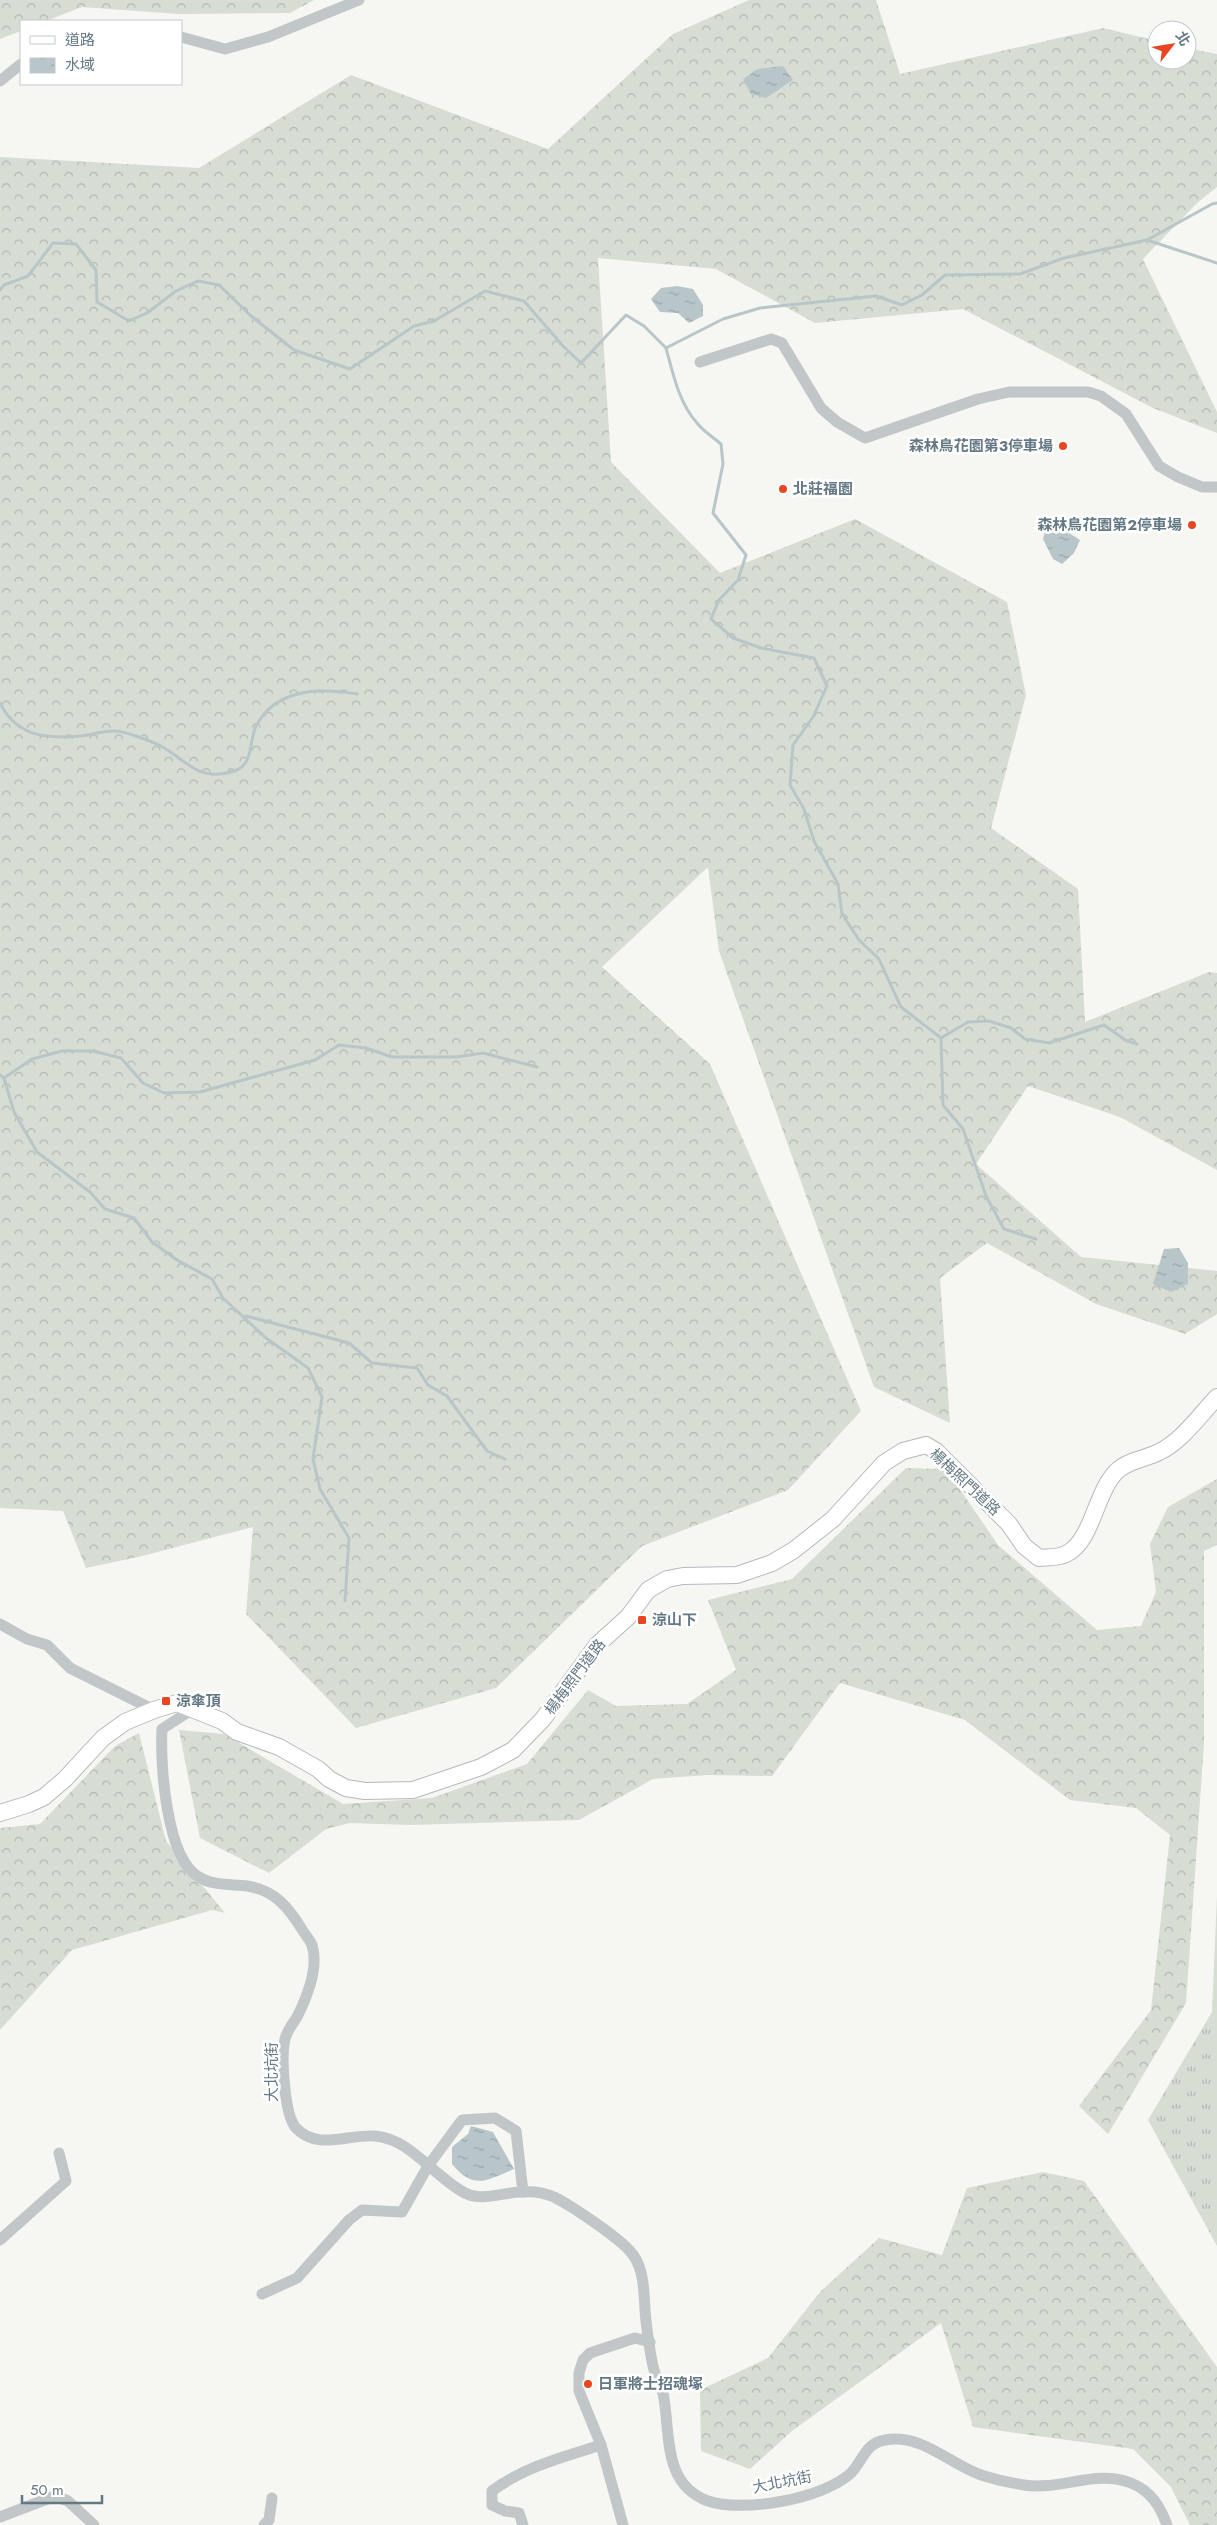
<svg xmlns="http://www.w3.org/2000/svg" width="1217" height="2525" font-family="Jost,'Noto Sans TC',sans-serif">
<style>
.grass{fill:url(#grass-tufts)}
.forest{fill:url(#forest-crowns)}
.water{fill:url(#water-ripples)}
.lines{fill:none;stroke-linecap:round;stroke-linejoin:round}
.stream{stroke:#b8c6c9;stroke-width:3}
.secondary-casing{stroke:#b3b9bd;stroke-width:18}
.street{stroke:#c1c6c8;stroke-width:11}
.secondary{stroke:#fff;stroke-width:16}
.poi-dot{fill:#e84520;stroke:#fff;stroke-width:2}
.labels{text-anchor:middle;stroke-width:5;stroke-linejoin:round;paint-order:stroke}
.poi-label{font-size:15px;font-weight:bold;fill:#647884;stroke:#fff;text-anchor:start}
.street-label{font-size:15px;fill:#647884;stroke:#fff}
</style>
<defs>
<pattern id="grass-tufts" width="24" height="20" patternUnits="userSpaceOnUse" patternTransform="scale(1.25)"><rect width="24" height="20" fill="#d7ddd3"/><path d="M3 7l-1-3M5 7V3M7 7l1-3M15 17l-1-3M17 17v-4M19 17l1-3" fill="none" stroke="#b2b8b1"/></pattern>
<pattern id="forest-crowns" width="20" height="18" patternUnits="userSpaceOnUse" patternTransform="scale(1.25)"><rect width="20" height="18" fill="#d7ddd3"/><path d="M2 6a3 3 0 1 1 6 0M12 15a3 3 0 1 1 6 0" fill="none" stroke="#b2b8b1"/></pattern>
<pattern id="water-ripples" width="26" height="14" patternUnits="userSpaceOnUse" patternTransform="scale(1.25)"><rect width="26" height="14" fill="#b8c6c9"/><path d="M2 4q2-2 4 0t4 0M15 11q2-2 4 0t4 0" fill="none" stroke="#99a6a9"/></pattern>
</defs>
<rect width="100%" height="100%" fill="#f6f6f2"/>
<!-- grass -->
<polygon class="grass" points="1217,1896 1217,2246 1148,2120 1212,2012"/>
<!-- forest -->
<g class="forest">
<polygon points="0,0 314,0 290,13 178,14 82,7 46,21 21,21 21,31 0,39"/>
<polygon points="749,0 876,0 900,74 1103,28 1157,41 1157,60 1187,60 1187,48 1217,54 1217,187 1197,203 1143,259 1217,412 1217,433 1153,408 963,309 815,323 716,269 598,258 611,462 720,573 855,519 1007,602 1026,695 991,828 1078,889 1085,1022 1209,972 1217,973 1217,1170 1120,1117 1028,1086 976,1164 1081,1257 1217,1271 1217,1314 1185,1334 1096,1304 987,1243 940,1278 950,1423 874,1387 719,951 708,867 602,967 710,1064 861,1411 788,1490 642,1546 496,1688 356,1728 246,1614 253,1527 138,1557 86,1568 63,1511 0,1508 0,157 199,168 351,75 548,149 673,34"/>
<polygon points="906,1468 946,1469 998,1545 1097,1630 1141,1626 1156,1592 1150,1544 1168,1507 1217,1479 1217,1545 1204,1551 1204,1743 1186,2003 1108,2134 1079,2106 1151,2010 1170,1835 1136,1808 1070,1800 965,1720 840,1683 772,1776 708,1775 653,1779 579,1820 410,1825 350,1823 326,1829 269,1873 200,1838 179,1730 224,1734 343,1804 432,1798 527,1764 588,1690 616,1706 687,1704 736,1670 708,1600 792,1579"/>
<polygon points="139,1733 166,1841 225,1913 212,1910 72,1950 0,2030 0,1828 40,1824 115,1746"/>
<polygon points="1043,2172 1084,2181 1217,2367 1217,2525 1190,2525 1171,2487 1133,2449 973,2427 941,2323 792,2431 750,2469 701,2451 700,2390 768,2358 820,2292 879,2238 942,2255 967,2188"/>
</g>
<!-- water -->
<g class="water">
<polygon points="783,66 793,80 766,98 751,94 743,79 758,69"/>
<polygon points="677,286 693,289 703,305 703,316 689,323 678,313 660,312 651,299 661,288"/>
<polygon points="1047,525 1069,533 1080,540 1074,553 1062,564 1053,559 1043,539"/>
<polygon points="1179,1248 1188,1263 1188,1284 1171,1292 1153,1284 1164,1249"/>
<path d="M471,2126L493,2132L514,2169C487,2180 474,2191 452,2164V2147L468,2134Z"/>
</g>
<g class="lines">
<!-- stream -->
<g class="stream">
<polyline points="1147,240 1212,204 1217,203"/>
<polyline points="0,290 4,285 28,276 53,243 76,244 96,270 97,302 129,321 147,313 176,291 198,281 219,285 251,316 294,350 350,369 414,326 434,321 485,291 524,301 563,346 581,363 626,315 644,326 666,348 723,319 760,308 876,296 902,305 922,295 945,275 1020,274 1064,258 1147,240 1217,263"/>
<path d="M666,348C673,374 679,403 697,423C703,431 713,437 721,444L723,464L713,513L746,555L738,580L719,600L711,619L733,638L761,648L814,658L827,686L813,717L793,745L790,785L804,809L814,841L838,884L842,914L859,940L879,959L901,1007L941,1038L943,1105L963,1129L986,1196L1004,1229L1036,1239"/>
<path d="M0,703C17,737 46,739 81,736C92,735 104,730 115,731C125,731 150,741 159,745C186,759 197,783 234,771C254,765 249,741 256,726C276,688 319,688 357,694"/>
<polyline points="941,1038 968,1022 989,1021 1011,1028 1025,1039 1049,1043 1104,1025 1125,1040 1137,1044"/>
<polyline points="0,1075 4,1078 14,1112 37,1152 90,1192 105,1209 134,1218 152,1242 177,1260 212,1279 223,1298 266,1338 308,1368 322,1397 313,1459 320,1489 349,1538 345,1601"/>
<polyline points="4,1078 32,1059 62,1051 93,1051 121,1058 143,1083 164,1093 200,1092 315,1060 339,1045 366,1048 392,1057 456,1057 483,1053 537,1067"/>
<polyline points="246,1316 349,1343 372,1363 417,1368 428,1385 447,1396 487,1451 505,1459"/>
</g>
<defs>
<path id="secondary" d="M0,1813L29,1804L44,1797L65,1779L103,1738L125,1722L154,1710L177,1703L222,1721L237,1732L279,1747L318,1769L329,1779L346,1788L365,1791L413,1790L481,1767L513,1750L543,1719L597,1645L628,1617L648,1590L667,1579L683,1576L737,1575L772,1563L794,1550L833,1519L884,1463L903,1451L926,1445L936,1451L1009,1524L1024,1546L1039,1558C1048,1557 1058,1558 1066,1554C1093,1541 1095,1492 1117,1471C1128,1460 1146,1459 1159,1452C1182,1441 1200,1415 1217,1397"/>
</defs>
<!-- secondary casing -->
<use href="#secondary" class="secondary-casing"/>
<!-- street -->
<g class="street">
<polyline points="181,37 225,49 268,37 359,0"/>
<polyline points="0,81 21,64"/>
<polyline points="700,362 771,339 782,343 821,408 837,422 865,438 978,399 1009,392 1088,392 1101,396 1126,414 1159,466 1178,477 1202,487 1217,487"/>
<polyline points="0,1624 27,1639 47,1645 70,1668 154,1710"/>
<path d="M193,1709L162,1729C160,1763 166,1859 199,1877C213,1886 232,1884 247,1886C275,1890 289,1908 303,1931C306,1936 310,1940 312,1945C319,1967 307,1997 297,2017C293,2023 287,2031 285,2039C281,2055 284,2115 296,2128C318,2151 347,2134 375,2136C411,2139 434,2177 465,2193C482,2202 503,2192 522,2192C532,2191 545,2193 554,2197C572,2206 616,2236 629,2250C647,2268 643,2298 646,2321C648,2337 650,2355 654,2370C656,2378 661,2385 663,2393C671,2431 661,2484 708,2501C743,2513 823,2499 851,2473C863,2461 865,2443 885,2440C922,2433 950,2465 984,2476C997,2480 1011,2483 1024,2485C1060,2491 1096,2469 1131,2483C1151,2491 1160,2506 1167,2525"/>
<polyline points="0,2240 66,2181 59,2153"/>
<polyline points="262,2294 297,2278 349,2220 362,2210 402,2212 428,2166 462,2120 495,2118 516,2131 523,2192"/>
<polyline points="0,2517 55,2496 68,2501 94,2525"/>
<polyline points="264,2525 269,2520 272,2498"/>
<path d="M523,2525L519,2513L505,2511L492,2505V2491C524,2467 563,2457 601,2445"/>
<polyline points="623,2525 601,2445 579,2391 579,2373 583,2360 590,2353 635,2338 650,2342"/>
</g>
<!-- secondary -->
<use href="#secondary" class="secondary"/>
</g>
<!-- markers -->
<g class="poi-dot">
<circle cx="1063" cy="446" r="5"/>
<circle cx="783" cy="489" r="5"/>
<circle cx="1192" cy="525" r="5"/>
<rect x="637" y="1615" width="10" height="10" rx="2.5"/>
<rect x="161" y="1696" width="10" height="10" rx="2.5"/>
<circle cx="588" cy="2384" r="5"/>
</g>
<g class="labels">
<!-- poi labels -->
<g class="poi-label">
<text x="1053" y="451" text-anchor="end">森林鳥花園第3停車場</text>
<text x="793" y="494">北莊福園</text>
<text x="1182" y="530" text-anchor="end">森林鳥花園第2停車場</text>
<text x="652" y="1625">涼山下</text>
<text x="176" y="1706">涼傘頂</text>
<text x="598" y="2389">日軍將士招魂塚</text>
</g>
<!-- street labels -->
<g class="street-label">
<text transform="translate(965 1482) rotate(43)" y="5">楊梅照門道路</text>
<text transform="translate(575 1677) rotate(-53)" y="5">楊梅照門道路</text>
<text transform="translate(272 2072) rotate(-90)" y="5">大北坑街</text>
<text transform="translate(782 2482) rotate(-11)" y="5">大北坑街</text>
</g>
</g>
<!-- legend -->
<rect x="20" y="20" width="162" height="65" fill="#ffffff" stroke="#c1c9ce"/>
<rect x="30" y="36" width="25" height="8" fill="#ffffff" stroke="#c1c9ce"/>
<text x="65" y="45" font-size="15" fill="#647884">道路</text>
<rect x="30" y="58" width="25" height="15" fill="url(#water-ripples)" stroke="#c1c9ce"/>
<text x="65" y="70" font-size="15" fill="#647884">水域</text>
<!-- north arrow -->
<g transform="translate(1172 45) rotate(59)"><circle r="24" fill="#ffffff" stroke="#c1c9ce"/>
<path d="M0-4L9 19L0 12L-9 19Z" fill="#e84520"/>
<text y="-8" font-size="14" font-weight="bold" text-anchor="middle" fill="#647884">北</text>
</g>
<!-- scale -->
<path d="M22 2495v8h80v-8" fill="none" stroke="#647884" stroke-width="2.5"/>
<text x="30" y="2495" font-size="15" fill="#647884" stroke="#ffffff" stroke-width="4" paint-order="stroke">50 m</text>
</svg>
